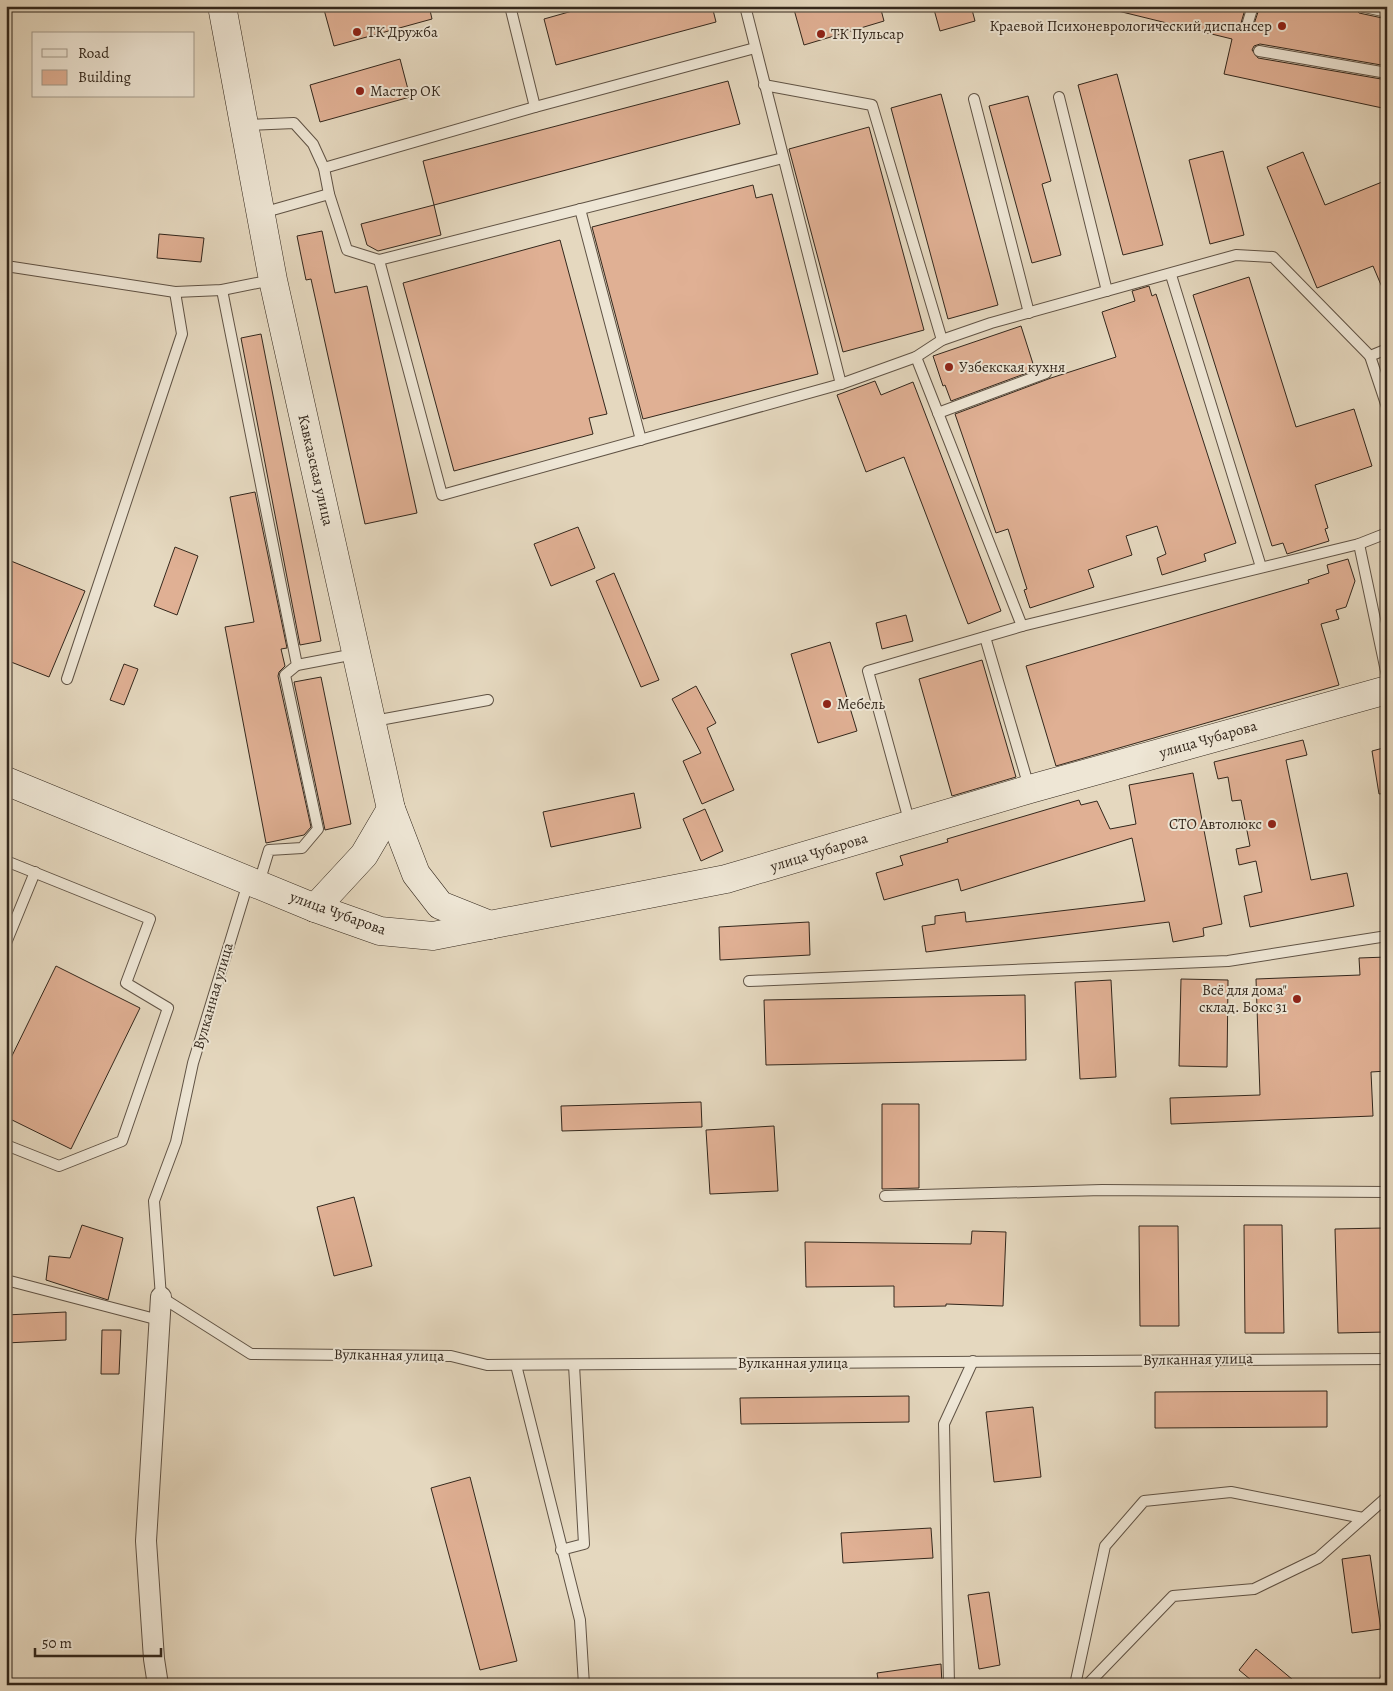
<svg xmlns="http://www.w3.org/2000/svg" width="1393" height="1691" font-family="Alegreya,serif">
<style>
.building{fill:#e0b094;stroke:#33271c}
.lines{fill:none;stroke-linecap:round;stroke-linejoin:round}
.lane-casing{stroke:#605345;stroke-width:12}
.street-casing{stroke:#605345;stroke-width:22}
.secondary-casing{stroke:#33271c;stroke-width:29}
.lane{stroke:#eee6d5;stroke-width:10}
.street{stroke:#eee6d5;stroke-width:20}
.secondary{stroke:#eee6d5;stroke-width:28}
.poi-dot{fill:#8f2418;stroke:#eee6d5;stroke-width:2}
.labels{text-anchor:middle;stroke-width:4;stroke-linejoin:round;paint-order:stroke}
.poi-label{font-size:15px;fill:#33271c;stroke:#eee6d5;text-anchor:start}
.street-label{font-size:15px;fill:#33271c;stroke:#eee6d5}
</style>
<rect width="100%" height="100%" fill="#e5d8bf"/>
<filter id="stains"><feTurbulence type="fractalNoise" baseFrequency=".004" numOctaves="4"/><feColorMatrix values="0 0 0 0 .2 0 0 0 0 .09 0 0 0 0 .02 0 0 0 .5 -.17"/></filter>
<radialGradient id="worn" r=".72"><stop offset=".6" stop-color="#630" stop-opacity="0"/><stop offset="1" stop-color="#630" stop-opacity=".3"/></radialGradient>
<!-- building -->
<g class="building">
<polygon points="323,6 429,6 432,19 334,46"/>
<polygon points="590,6 712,6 716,22 556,65 544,19"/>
<polygon points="793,6 880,6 884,21 804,45"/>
<polygon points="933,6 971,6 975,21 940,31"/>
<polygon points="1119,6 1246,6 1241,23 1246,29 1254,24 1260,6 1353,6 1359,13 1387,19 1387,66 1260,44 1254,46 1252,50 1258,58 1387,80 1387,109 1224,74 1232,39 1118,11"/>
<polygon points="400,59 410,97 320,122 310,85"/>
<polygon points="1117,74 1163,245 1123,255 1078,85"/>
<polygon points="728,81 740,124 434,205 423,161"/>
<polygon points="941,94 998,305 948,319 891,108"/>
<polygon points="1028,96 1051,181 1042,184 1061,255 1032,263 989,106"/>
<polygon points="869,127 924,330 843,352 789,149"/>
<polygon points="1223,151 1244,235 1210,244 1189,160"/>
<polygon points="1303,152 1325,205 1387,180 1387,299 1373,266 1317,288 1267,167"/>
<polygon points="753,185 756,198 772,194 818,374 643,419 592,227"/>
<polygon points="434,205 441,235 378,251 367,245 361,224"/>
<polygon points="322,231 335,293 367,286 417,513 365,524 311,279 306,280 297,236"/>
<polygon points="159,234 204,238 201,262 157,258"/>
<polygon points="560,240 607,414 589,418 593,434 454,471 403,283"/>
<polygon points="1249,277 1296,427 1354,409 1372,466 1315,485 1328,528 1325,529 1329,541 1287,554 1283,543 1272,546 1193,295"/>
<polygon points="1149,286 1152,296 1156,294 1236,543 1204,554 1206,561 1162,575 1157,558 1166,554 1157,526 1126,536 1132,555 1088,570 1094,587 1030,608 1024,590 1027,589 1008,529 996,533 955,414 1051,378 1116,357 1102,312 1135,301 1132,291"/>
<polygon points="1021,326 1035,370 951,401 945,385 943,386 933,356"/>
<polygon points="261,334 321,641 300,645 241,338"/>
<polygon points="875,381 881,395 913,382 1001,611 968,624 904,457 866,472 837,395"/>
<polygon points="255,492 287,648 281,649 285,666 279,672 278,676 311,827 304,835 266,843 225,627 254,622 230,497"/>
<polygon points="578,527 595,568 551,586 534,544"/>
<polygon points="175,547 198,556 177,615 154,606"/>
<polygon points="6,559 85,591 49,677 6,660"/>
<polygon points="1348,559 1355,581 1346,607 1336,610 1339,619 1321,624 1339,685 1056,766 1026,666 1309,583 1308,580 1329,573 1327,565"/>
<polygon points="614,573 659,680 641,687 596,581"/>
<polygon points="906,615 913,641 882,649 876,623"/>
<polygon points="830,642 857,731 818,743 791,654"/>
<polygon points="982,660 1016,777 952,796 919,679"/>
<polygon points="124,664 138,669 124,705 110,700"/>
<polygon points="321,677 351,824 325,830 294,682"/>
<polygon points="696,686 716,723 707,728 734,790 702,804 683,761 701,753 672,699"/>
<polygon points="1303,740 1307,755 1286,760 1311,880 1347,873 1354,906 1250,927 1244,896 1262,892 1256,861 1239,865 1236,849 1250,846 1241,800 1232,801 1228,777 1218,779 1214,762"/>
<polygon points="1387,747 1387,793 1379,794 1372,751"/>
<polygon points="1193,773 1222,924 1203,928 1204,936 1173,942 1169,922 926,952 922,926 935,924 935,916 965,912 966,922 1145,901 1132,838 961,891 958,879 884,900 876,873 903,865 900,856 948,842 947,839 1079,800 1081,805 1097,801 1110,829 1136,824 1129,785"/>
<polygon points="634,793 641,828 551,847 543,812"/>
<polygon points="705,809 723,851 701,861 683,819"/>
<polygon points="809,922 810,955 720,960 719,927"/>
<polygon points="1387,957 1387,1071 1371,1072 1373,1116 1171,1124 1170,1098 1260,1095 1256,979 1360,975 1359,958"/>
<polygon points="56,966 140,1008 71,1149 6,1117 6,1068"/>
<polygon points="1181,979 1228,980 1227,1067 1179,1066"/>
<polygon points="1111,980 1116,1077 1080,1079 1075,982"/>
<polygon points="1025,995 1026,1060 766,1065 764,1000"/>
<polygon points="701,1102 702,1127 562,1131 561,1106"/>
<polygon points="882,1104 919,1104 919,1188 882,1189"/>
<polygon points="774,1126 778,1191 710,1194 706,1130"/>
<polygon points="354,1197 372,1266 334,1276 317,1207"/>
<polygon points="82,1225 123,1238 108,1300 46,1280 49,1256 70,1258"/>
<polygon points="1244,1225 1282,1225 1284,1333 1245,1333"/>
<polygon points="1139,1226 1178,1226 1179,1326 1140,1326"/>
<polygon points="1383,1228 1386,1332 1338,1333 1335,1229"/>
<polygon points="972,1231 1006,1232 1003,1306 946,1304 946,1306 894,1307 894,1286 806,1287 805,1242 971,1244"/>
<polygon points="66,1312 66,1340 6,1343 6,1315"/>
<polygon points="102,1330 121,1330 119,1374 101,1374"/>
<polygon points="1327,1391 1327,1427 1155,1428 1155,1392"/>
<polygon points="909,1396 909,1422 741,1424 740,1398"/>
<polygon points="1033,1407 1041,1477 994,1482 986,1412"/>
<polygon points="470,1477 517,1661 480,1670 431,1488"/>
<polygon points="931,1528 933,1558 843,1563 841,1533"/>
<polygon points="1370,1555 1381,1629 1352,1633 1342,1559"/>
<polygon points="989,1592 1000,1665 979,1669 968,1595"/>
<polygon points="1256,1649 1299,1685 1257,1685 1239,1670"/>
<polygon points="941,1664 942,1685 879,1685 877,1673"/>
</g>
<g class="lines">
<defs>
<g id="lane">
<polyline points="510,6 535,107"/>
<polyline points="745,6 841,384 916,357 942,340 991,323 1236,255 1273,257 1370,356 1387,349"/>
<polyline points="1360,6 1387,12"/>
<polyline points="1248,22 1253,6"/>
<polyline points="1259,51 1387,73"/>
<polyline points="764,85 872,105 942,340"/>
<polyline points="1059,97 1107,291"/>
<polyline points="974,99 1029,313"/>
<polyline points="245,125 294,123 313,144 324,168"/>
<polyline points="329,194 324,168 535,107 755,48"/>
<polyline points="580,209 641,440"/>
<polyline points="262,213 329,194 347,250 379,260 783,158"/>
<polyline points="379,260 442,495 841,384"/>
<polyline points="6,266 175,292 222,290 272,280"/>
<polyline points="1171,275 1261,567"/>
<polyline points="222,290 297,665 285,675 318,829 302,848 269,850 259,883"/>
<polyline points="1370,356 1387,407"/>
<polyline points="916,357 1022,626 1359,544 1387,533"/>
<polyline points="938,413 1046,373"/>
<polyline points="1359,544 1387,676"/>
<polyline points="985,637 1029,787"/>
<polyline points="297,665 355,654"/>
<polyline points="67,679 182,334 175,292"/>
<polyline points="374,721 488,700"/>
<polyline points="910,824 868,671 1022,626"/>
<polyline points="6,861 150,919 126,983 168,1008 122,1141 59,1166 6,1145"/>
<polyline points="248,883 193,1063 176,1142 154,1201 161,1297 251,1354 451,1356 487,1365 1387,1359"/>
<polyline points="6,943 35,872"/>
<polyline points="749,981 1228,961 1387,936"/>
<polyline points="885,1196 1102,1190 1387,1192"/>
<polyline points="6,1280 159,1320"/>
<polyline points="516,1365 580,1620 584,1685"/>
<polyline points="561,1550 584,1544 574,1365"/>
<polyline points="949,1685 944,1424 973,1361"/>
<polyline points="1075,1685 1105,1546 1144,1501 1231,1492 1363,1518"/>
<polyline points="1087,1685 1173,1596 1254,1589 1318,1558 1387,1497"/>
<polyline points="1383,1685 1387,1675"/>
</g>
<polyline id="street" points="158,1685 154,1659 146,1541 161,1297"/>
<g id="secondary">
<polyline points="222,6 273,280 391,809 364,855 315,908"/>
<polyline points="6,781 315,908 380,931 433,936 726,879 1030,789 1387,690"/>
<polyline points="391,809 416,874 440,905 490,925"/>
</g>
</defs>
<!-- lane casing -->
<use href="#lane" class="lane-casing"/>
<!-- street casing -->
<use href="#street" class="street-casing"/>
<!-- secondary casing -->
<use href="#secondary" class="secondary-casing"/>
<!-- lane -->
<use href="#lane" class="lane"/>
<!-- street -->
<use href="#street" class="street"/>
<!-- secondary -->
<use href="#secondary" class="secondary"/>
</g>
<!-- markers -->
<g class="poi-dot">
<circle cx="1282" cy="26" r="5"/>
<circle cx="357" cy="32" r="5"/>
<circle cx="821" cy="34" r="5"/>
<circle cx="360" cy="91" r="5"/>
<circle cx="949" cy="367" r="5"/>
<circle cx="827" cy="704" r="5"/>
<circle cx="1272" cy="824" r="5"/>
<circle cx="1297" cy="999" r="5"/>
</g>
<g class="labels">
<!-- poi labels -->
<g class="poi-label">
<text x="1272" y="31" text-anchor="end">Краевой Психоневрологический диспансер</text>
<text x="367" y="37">ТК Дружба</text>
<text x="831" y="39">ТК Пульсар</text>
<text x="370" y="96">Мастер ОК</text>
<text x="959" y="372">Узбекская кухня</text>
<text x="837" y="709">Мебель</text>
<text x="1262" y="829" text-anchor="end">СТО Автолюкс</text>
<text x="1287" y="995" text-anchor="end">Всё для дома"<tspan x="1287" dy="17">склад. Бокс 31</tspan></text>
</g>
<!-- street labels -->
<g class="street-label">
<text transform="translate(316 470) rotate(77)" y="5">Кавказская улица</text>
<text transform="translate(1208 739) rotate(-16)" y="5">улица Чубарова</text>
<text transform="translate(819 852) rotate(-17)" y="5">улица Чубарова</text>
<text transform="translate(338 913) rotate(20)" y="5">улица Чубарова</text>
<text transform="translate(213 996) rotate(-74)" y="5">Вулканная улица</text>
<text transform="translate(389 1355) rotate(1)" y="5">Вулканная улица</text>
<text transform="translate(1198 1359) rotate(-1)" y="5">Вулканная улица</text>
<text x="793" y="1368">Вулканная улица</text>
</g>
</g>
<!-- margin -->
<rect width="1393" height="1691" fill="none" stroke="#e5d8bf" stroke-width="25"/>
<rect x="8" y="8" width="1378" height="1676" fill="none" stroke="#33271c" stroke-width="2.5"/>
<rect x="12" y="12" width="1368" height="1666" fill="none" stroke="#33271c"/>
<!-- legend -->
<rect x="32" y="32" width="162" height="65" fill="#eee6d5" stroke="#a39a8b"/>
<rect x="42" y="49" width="25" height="8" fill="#eee6d5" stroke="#a39a8b"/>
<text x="78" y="58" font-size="15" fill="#33271c">Road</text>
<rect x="42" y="70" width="25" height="15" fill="#e0b094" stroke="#a39a8b"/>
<text x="78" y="82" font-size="15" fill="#33271c">Building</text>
<!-- scale -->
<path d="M35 1648v8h126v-8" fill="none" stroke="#33271c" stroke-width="2.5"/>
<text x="42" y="1648" font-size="15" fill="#33271c" stroke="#eee6d5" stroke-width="4" paint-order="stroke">50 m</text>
<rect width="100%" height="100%" filter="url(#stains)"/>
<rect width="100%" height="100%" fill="url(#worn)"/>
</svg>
